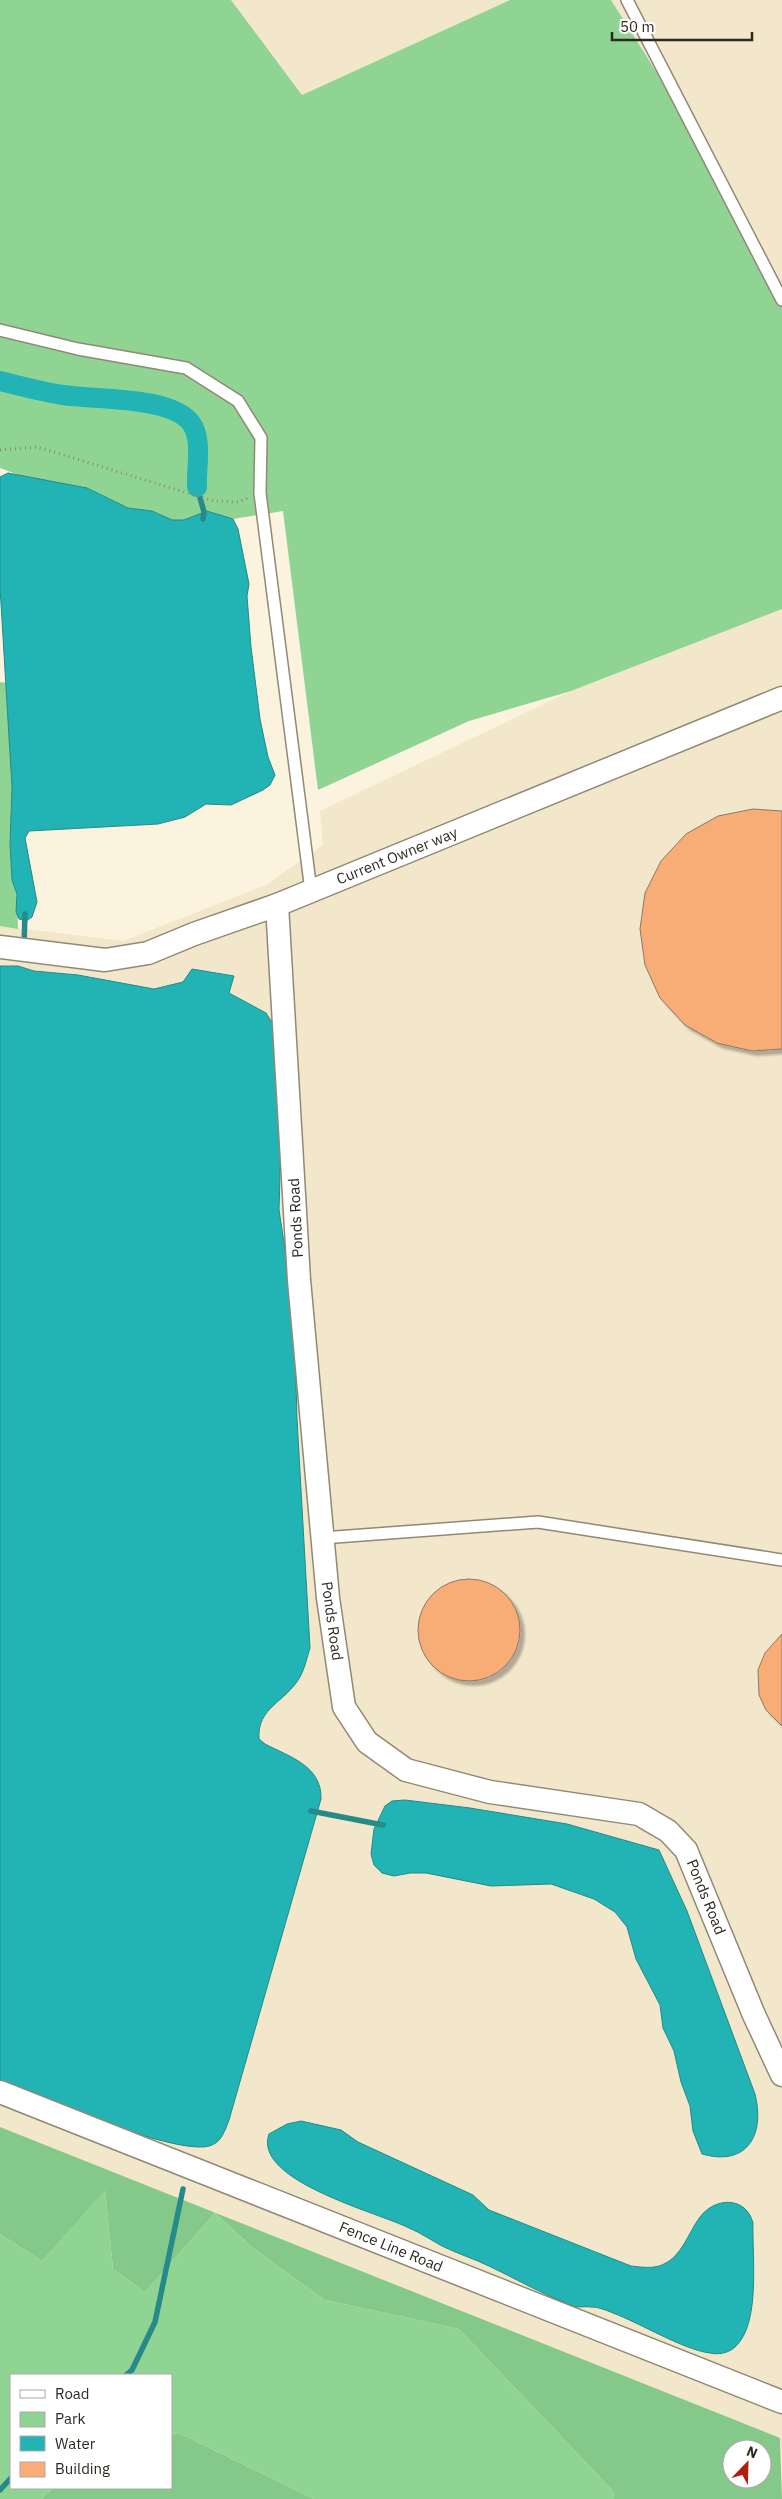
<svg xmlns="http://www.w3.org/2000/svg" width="782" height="2499" font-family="'IBM Plex Sans',sans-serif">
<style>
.built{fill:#f2e7cb}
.green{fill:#90d494}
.forest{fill:#85c98a;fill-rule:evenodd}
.water{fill:#22b3b4;stroke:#258a88}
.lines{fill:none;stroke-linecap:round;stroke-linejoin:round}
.stream{stroke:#258a88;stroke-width:5.5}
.canal{stroke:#22b3b4;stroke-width:20}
.building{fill:#f7ad75;stroke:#8a786b;filter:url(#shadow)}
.lane-casing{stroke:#908975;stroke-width:14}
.street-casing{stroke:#908975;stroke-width:25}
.path{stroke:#8e897a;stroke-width:3;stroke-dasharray:1 4;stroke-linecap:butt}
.lane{stroke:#fff;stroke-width:11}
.street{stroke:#fff;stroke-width:22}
.labels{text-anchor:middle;stroke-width:4.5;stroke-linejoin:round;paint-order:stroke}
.street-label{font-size:15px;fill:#2c2921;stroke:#fff}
</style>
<defs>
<filter id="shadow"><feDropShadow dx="4.5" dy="4.5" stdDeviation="1" flood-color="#0004"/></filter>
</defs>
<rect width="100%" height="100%" fill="#fbf3dd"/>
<!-- built -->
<g class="built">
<polygon points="231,0 510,0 302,95"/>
<polygon points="611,0 782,0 782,307 657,73"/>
<polygon points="782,609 782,2459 780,2438 0,2127 0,926 123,941 266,885 323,845 320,811 571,691"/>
</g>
<!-- green -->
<g class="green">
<polygon points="0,0 231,0 302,95 510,0 611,0 657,73 782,307 782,609 571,691 469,721 318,790 283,511 233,519 208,511 184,520 172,520 157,513 128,508 87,488 24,477 0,468"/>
<polygon points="0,682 8,683 12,787 10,844 12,880 17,894 18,929 0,926"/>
<polygon points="105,2189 113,2269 145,2292 215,2213 254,2249 325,2300 459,2329 613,2491 614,2499 314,2499 179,2433 171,2434 171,2375 11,2375 11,2488 53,2488 41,2499 0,2499 0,2234 42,2261"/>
</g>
<!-- forest -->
<g class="forest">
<path d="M0,2127L780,2438L782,2499H614L613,2491L459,2329L325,2300L254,2249L215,2213L145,2292L113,2269L105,2190L42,2261L0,2234ZM732,2449H762V2479H732Z"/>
<polygon points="179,2433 314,2499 41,2499 53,2488 171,2488 171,2434"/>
</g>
<!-- water -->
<g class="water">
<polygon points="8,473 87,488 128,508 152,511 172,520 184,520 207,511 233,519 238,529 249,584 247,596 251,647 260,719 268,757 275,775 270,785 263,790 231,805 206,804 185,817 158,824 29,831 25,838 37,902 32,917 26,921 19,919 16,912 17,894 12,880 10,844 12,787 0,587 0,477"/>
<path d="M0,966H18L34,971L78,975L154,989L183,982L192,969L234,976L229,993L266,1013L275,1027L281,1141L279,1210L294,1309L297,1419L310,1648C307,1657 305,1668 300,1677C285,1703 257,1707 259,1739L265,1744C290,1757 322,1766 321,1799L229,2120C225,2130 222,2141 212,2145C182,2159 36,2096 0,2082Z"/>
<path d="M405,1800L470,1808L567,1824L659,1850L687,1911L755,2094C765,2134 748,2167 702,2154L693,2131L690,2106L681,2082L674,2051L663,2028L660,2005L636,1959L627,1927L615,1912L594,1899L551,1884L491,1886L426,1873H410L394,1876L382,1873L374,1865L371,1854L374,1829L385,1806L392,1801Z"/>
<path d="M301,2121L341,2130L358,2142L473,2195L489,2210L631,2266C641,2267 652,2269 662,2265C682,2257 688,2233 700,2217C715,2197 746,2196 753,2223C752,2256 761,2324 735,2347C729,2353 718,2355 710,2353C684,2350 640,2323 613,2313C606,2310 598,2307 591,2307C585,2306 579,2308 573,2306C544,2295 518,2280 491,2267C475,2259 458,2254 442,2246C431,2240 421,2233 409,2228C380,2213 252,2181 269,2134L287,2124Z"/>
</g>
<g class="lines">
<!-- stream -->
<g class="stream">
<polyline points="197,487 204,512 203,519"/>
<polyline points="24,944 25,914"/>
<polyline points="311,1811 383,1825"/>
<polyline points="126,2375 132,2370 155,2322 183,2189"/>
<polyline points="0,2490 11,2478"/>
</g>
<!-- canal -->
<path class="canal" d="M0,381C21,386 42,392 63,395C95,400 171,396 191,423C203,439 196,468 197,487"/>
</g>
<!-- building -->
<g class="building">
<polygon points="753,809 782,811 782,1049 752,1051 717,1043 685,1025 660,998 645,965 640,929 645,893 661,861 686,834 718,816"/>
<circle cx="469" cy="1630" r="51"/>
<polygon points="782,1634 782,1726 766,1710 759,1695 758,1670 765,1653"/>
</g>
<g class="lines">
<defs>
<g id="lane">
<polyline points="627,0 782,300"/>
<polyline points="0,330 78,349 186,368 238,401 261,438 260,493 311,891"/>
<polyline points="322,1538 538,1522 782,1560"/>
</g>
<g id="street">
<polyline points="277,905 299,1280 328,1598 344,1707 367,1742 406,1770 490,1792 639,1814 668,1831 686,1850 754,2015 782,2075"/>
<polyline points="0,947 105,960 148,953 194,934 277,905 782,698"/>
<polyline points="0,2092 782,2402"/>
</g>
</defs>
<!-- lane casing -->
<use href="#lane" class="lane-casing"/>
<!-- street casing -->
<use href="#street" class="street-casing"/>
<!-- path -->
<polyline class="path" points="0,450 37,447 214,501 238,502 248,498"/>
<!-- lane -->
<use href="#lane" class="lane"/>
<!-- street -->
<use href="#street" class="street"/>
</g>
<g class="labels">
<!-- street labels -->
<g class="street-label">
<text transform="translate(397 856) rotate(-22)" y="5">Current Owner way</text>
<text transform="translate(296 1218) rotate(-93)" y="5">Ponds Road</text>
<text transform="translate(332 1621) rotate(82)" y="5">Ponds Road</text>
<text transform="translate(706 1897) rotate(68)" y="5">Ponds Road</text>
<text transform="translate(391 2247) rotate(22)" y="5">Fence Line Road</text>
</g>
</g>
<!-- legend -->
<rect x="10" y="2374" width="162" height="115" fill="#ffffff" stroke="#aba9a6"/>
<rect x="20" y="2390" width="25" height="8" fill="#ffffff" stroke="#aba9a6"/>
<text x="55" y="2399" font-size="15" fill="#2c2921">Road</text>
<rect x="20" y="2412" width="25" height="15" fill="#90d494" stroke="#aba9a6"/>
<text x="55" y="2424" font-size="15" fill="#2c2921">Park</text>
<rect x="20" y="2436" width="25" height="15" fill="#22b3b4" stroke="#aba9a6"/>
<text x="55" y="2449" font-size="15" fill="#2c2921">Water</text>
<rect x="20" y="2462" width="25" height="15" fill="#f7ad75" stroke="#aba9a6"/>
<text x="55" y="2474" font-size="15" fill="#2c2921">Building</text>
<!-- north arrow -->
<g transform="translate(747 2464) rotate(23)"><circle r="24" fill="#ffffff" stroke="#aba9a6"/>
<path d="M0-4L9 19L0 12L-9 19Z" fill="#ae1f0e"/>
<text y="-8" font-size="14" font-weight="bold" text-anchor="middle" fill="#2c2921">N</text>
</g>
<!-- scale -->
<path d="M612 32v8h140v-8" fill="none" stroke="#2c2921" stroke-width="2.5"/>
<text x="620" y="32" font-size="15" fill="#2c2921" stroke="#ffffff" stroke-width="4" paint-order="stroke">50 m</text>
</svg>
